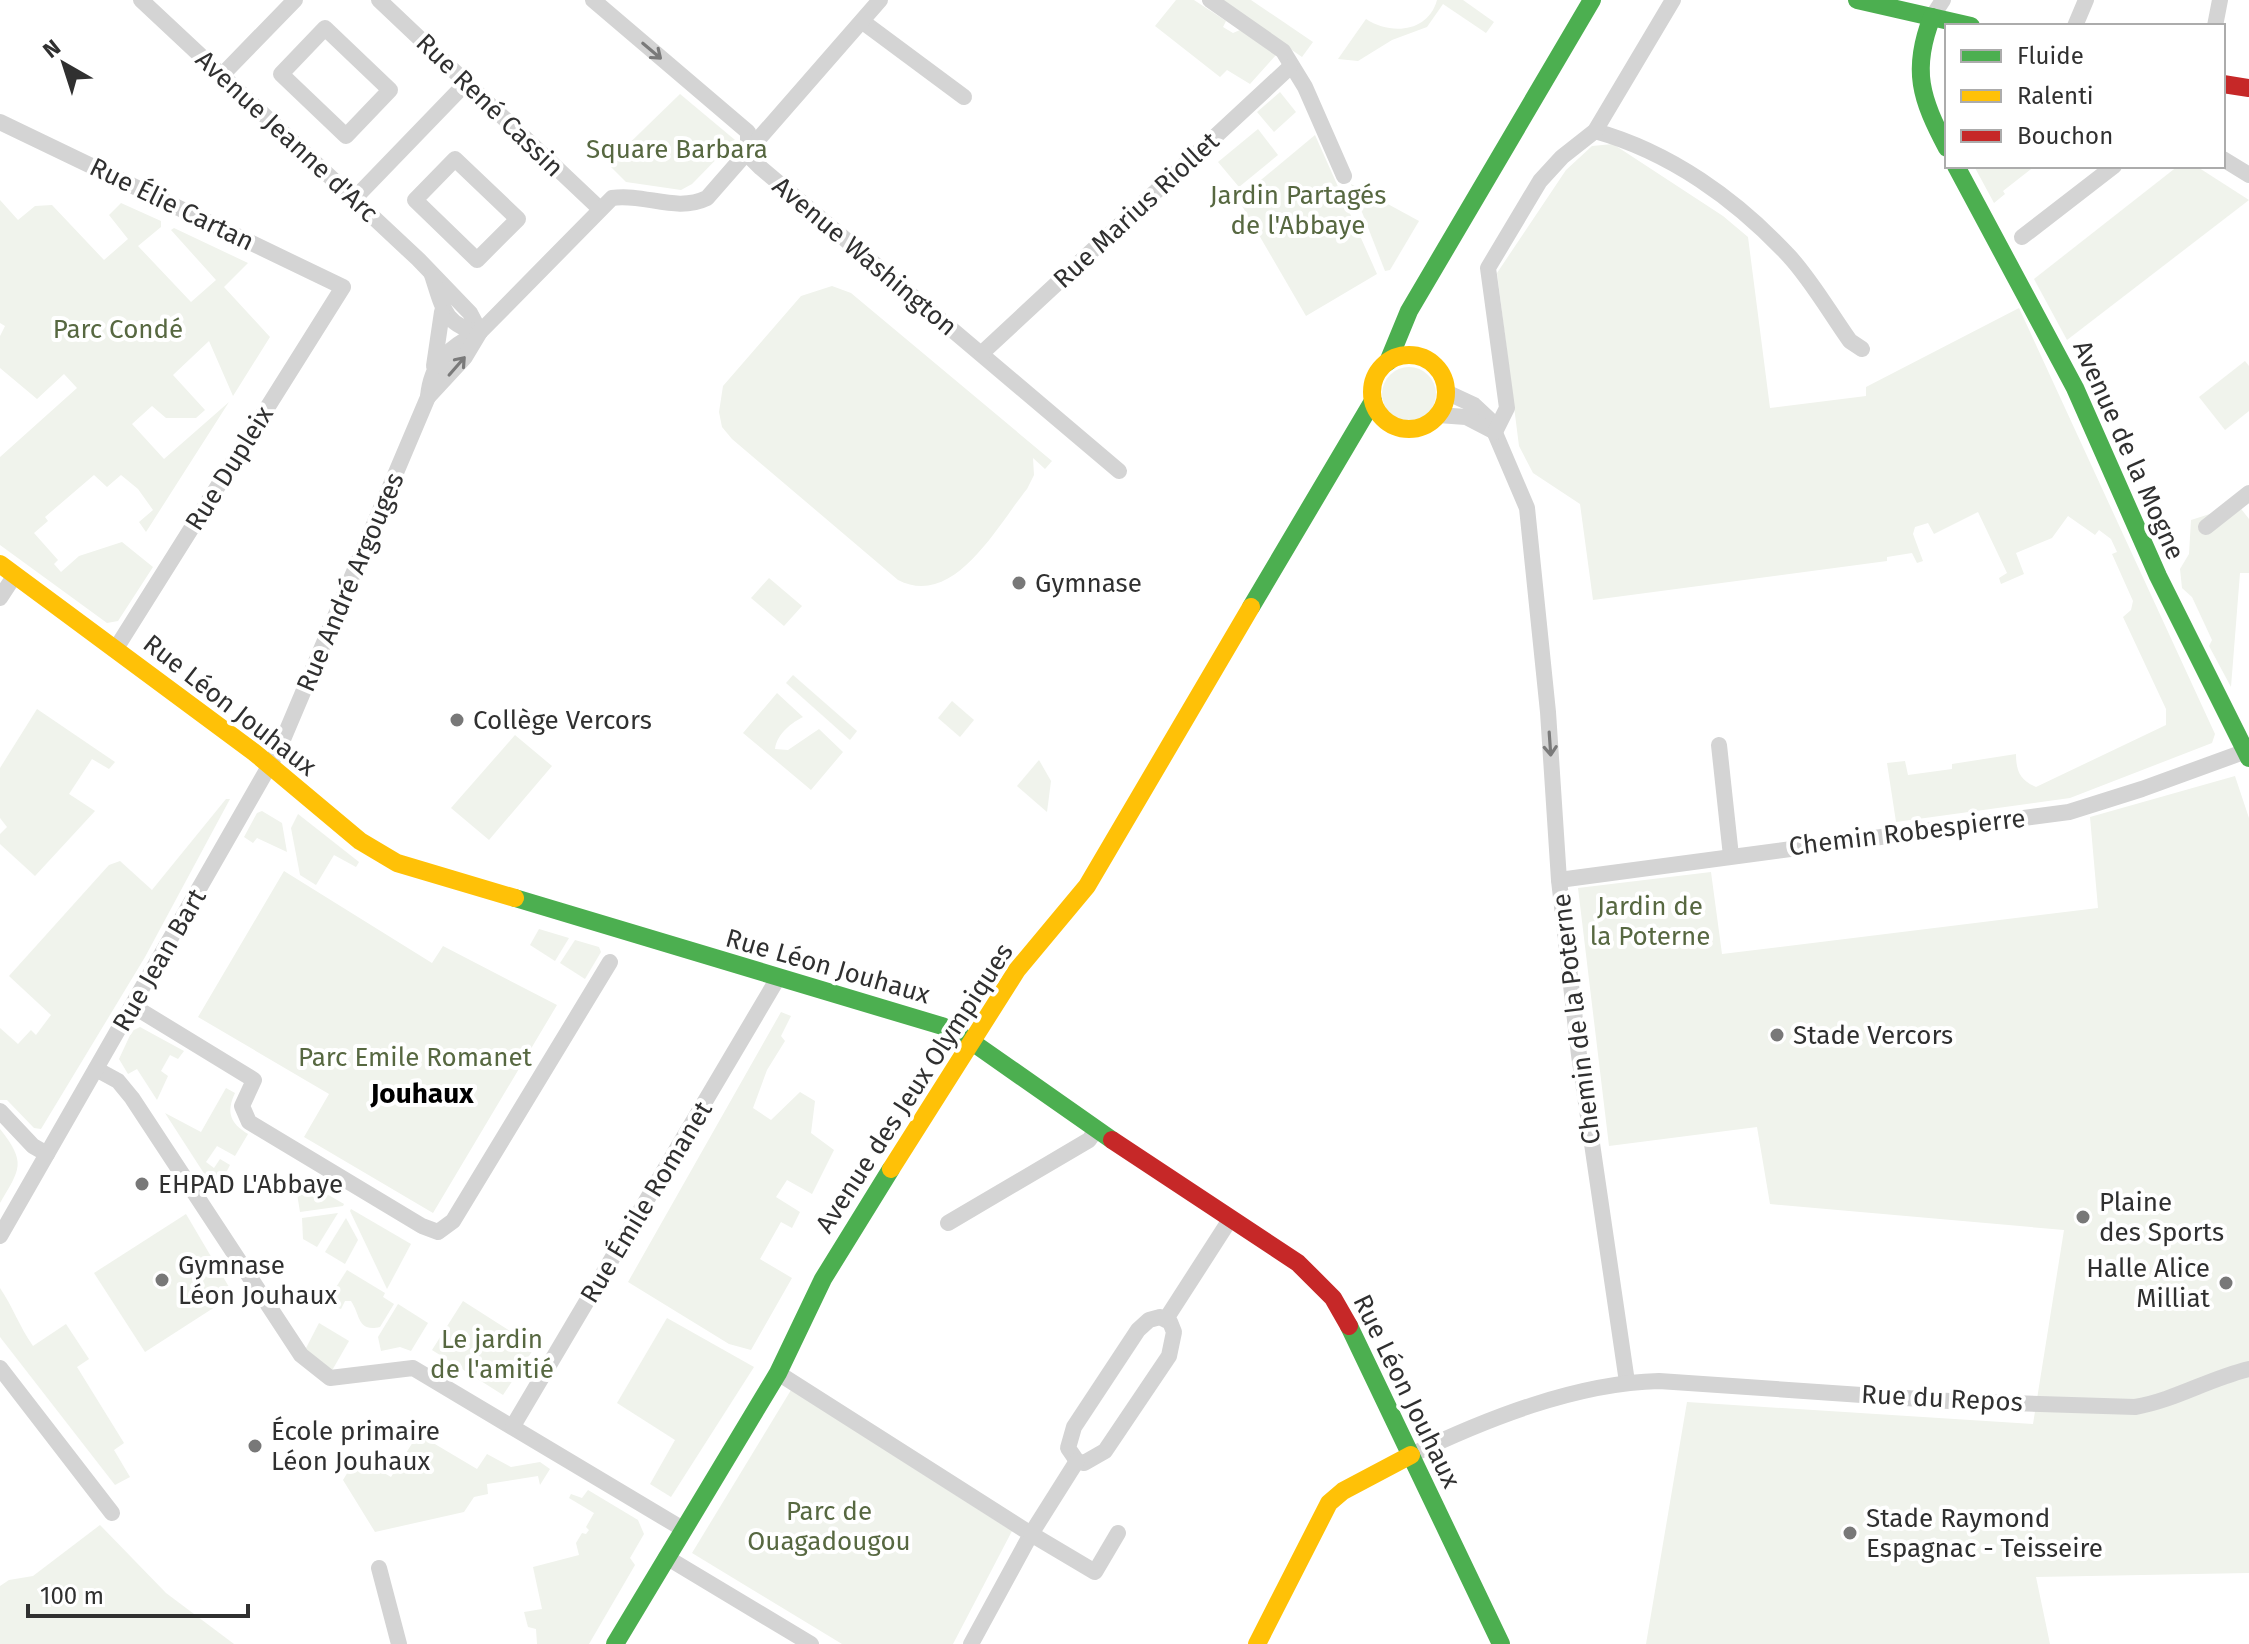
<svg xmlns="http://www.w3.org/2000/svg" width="2249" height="1644" font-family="'Fira Sans',sans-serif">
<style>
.green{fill:#f0f3ec}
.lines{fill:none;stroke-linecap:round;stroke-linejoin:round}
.street{stroke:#d4d4d4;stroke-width:16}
.fast{stroke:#4caf50;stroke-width:18}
.slow{stroke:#ffc107;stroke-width:18}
.jam{stroke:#c62828;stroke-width:18}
.oneway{stroke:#7a7a7a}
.poi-dot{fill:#787878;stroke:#fff;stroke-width:3}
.labels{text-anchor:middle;stroke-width:8;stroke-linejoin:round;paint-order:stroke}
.street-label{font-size:26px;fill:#303030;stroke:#fff}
.park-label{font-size:26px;fill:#576841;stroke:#fff}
.poi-label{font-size:26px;fill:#303030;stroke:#fff;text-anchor:start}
.neighbourhood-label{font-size:28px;font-weight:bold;fill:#000;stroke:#fff}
</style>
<rect width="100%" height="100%" fill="#fff"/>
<!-- green -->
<g class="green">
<polygon points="1176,0 1194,0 1226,21 1223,27 1233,33 1240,30 1276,55 1250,84 1227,70 1220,77 1155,26"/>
<polygon points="1219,0 1251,0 1313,42 1302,57"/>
<path d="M1437,0H1463L1494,22L1486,33L1443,4L1427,27L1392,40L1358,61L1338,59L1366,19C1390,35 1428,33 1437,0Z"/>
<polygon points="1280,92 1296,112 1274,132 1257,112"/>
<polygon points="680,94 735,140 692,184 681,190 626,182 608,164"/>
<polygon points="1258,129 1278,155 1239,187 1218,162"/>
<polygon points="1315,135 1377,274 1306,316 1238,199"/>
<path d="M1613,144L1723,216L1748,237L1770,408L1866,396V387L2019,308L2215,734L2212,743L2070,798L1896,822L1887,763L1905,761L1908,775L1952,769V764L2016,754C2016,771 2020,780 2036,787L2166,725V709L2123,617L2131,610L2133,601L2112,554L2117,552L2111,539L2099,530L2095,535L2068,516L2052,538L2016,553L2024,574L2001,584L1999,578L2007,573L1978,512L1934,534L1928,523L1915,527L1913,534L1923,561L1917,563L1912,553L1887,557V561L1593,600L1580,504L1533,473L1519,446L1497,273L1566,170L1592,146Z"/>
<polygon points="1974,166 2035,166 2003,191 2005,194 1994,203"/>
<polygon points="2178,166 2196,166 2249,200 2067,340 2034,279"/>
<polygon points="1351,184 1419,221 1390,270 1385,271"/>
<polygon points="0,200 18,220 35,206 52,205 104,260 128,239 109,215 121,203 161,221 161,227 138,246 191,302 216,280 171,230 174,228 248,263 224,287 270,337 233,396 209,341 173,375 205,410 196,418 166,418 152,406 132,424 164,459 229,402 146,532 139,522 153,510 138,489 121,475 107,487 94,475 45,517 48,521 34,533 58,560 54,564 61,572 79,556 122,542 153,567 118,621 107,623 0,545 0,457 77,388 64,374 37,399 0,368 0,336 5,326 0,323"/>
<path d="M832,286L851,293L1052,461L1045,469L1033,458L1034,475L1027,489C997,526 954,609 898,580L732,439L722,427L719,412L723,386L801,296Z"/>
<polygon points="2245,361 2249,366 2249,411 2225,430 2199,397"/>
<circle cx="1409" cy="394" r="27"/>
<polygon points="2238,505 2249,519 2249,573 2240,573 2231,687 2209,646 2212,640 2192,597 2182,588 2180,569 2189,554 2191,520"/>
<polygon points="769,578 802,606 784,626 751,598"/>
<polygon points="793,675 857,731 850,740 786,683"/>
<path d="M777,693L803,717C793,722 777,733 775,749L788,750L819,729L843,752L811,790L743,733Z"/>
<polygon points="952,701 974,720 960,737 938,718"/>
<polygon points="37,709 115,762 109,769 92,759 69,794 95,811 35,876 0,844 0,834 7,827 0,818 0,768"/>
<polygon points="515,735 552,766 489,840 451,808"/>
<polygon points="1039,760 1051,781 1047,812 1017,786"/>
<polygon points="2235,776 2249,818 2249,1573 2036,1577 2050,1644 1646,1644 1687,1402 2033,1424 2064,1230 1770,1204 1757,1127 1609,1146 1578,888 1711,872 1722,954 2098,908 2090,817"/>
<polygon points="226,799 230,799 145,957 41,1129 34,1128 7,1100 0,1100 0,1028 18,1044 31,1030 36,1035 51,1015 9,976 109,865 120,861 152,890"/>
<polygon points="262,811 282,823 287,852 257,838 253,843 244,837 257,813"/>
<polygon points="298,814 359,862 356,867 334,855 316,885 300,875 291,828"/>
<polygon points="284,871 432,963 443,946 557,1005 433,1213 304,1137 329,1094 198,1017"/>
<polygon points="539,929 569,938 555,961 530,945"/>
<polygon points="575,940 599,947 601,952 585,979 560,963"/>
<polygon points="781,1012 791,1016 781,1036 785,1041 767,1070 753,1108 771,1120 800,1092 815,1101 811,1133 834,1150 812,1194 787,1180 776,1197 800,1212 792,1228 781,1222 760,1259 792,1278 751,1350 729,1344 628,1282"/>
<polygon points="140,1027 184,1051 178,1059 170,1055 161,1071 168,1076 157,1100 137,1069 128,1074 119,1059 132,1031"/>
<path d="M226,1088L235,1093C226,1112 230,1123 248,1134L235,1156L217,1146L206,1162L214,1168L220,1159L230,1165L216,1192L165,1113L201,1132Z"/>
<path d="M0,1129C27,1163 20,1169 0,1203Z"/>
<polygon points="294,1175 344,1204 343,1206 300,1212"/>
<polygon points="351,1209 411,1244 387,1289 350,1211"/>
<polygon points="338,1213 317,1247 303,1239 302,1218"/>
<polygon points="186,1214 229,1287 213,1297 218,1305 145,1352 94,1273"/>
<polygon points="346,1218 358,1240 345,1264 325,1252"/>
<path d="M347,1270L385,1293L383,1297L394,1304L380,1327C357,1332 361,1316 351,1301H345L341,1309L338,1308L333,1292Z"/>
<path d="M0,1288C13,1307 19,1326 33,1346L66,1324L89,1359L77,1367L124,1443L114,1450L130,1477L115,1485L0,1337Z"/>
<polygon points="463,1301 535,1347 503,1395 432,1350"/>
<polygon points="398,1304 428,1323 411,1351 400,1347 381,1351 378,1337"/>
<polygon points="667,1318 754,1367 671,1497 650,1484 675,1440 617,1403"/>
<polygon points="319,1323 349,1341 330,1374 304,1352"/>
<polygon points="791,1390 1012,1531 953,1644 842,1644 692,1553"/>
<polygon points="418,1434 477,1469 487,1454 511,1467 540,1462 550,1469 540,1485 538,1476 487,1484 488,1494 474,1497 464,1512 375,1532 343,1480 357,1457 391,1477"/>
<polygon points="588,1490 638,1520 644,1534 630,1558 635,1565 589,1644 537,1644 536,1629 528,1627 524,1612 542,1609 533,1567 579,1555 576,1543 582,1533 586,1534 589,1530 586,1527 594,1513 569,1498 571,1494 582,1498"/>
<polygon points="100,1525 166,1593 234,1644 0,1644 0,1586 9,1580 33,1576"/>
</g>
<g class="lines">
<!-- street -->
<g class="street">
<polyline points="141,0 418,259 470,313 480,332"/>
<polyline points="379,0 600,209"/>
<polyline points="593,0 748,132 748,155 761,168 1119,471"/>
<polyline points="1210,0 1283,51 1305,87 1344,176"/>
<polyline points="1932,17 1943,0"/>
<polyline points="863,22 964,97"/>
<polyline points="2075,26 2086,0"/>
<polyline points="2215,26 2220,0"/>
<polygon points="325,28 390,90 346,136 281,74"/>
<polyline points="223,74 295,0"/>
<polyline points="0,122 343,287 115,650"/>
<path d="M1595,131C1670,152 1736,199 1789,256C1812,281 1830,313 1850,341L1862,349"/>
<polygon points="455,159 518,219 477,260 415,200"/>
<polyline points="2223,159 2249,175"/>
<polyline points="355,198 468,81"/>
<polyline points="2022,237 2114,166"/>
<path d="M432,275C442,305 444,327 480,332"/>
<polyline points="982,353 1290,67"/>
<polyline points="434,366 442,312"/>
<polyline points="1446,392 1474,405 1489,419 1527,508 1548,712 1559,880 1579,1055 1627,1382"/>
<path d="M428,397C431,363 449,347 478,333"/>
<polyline points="1438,415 1466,417 1493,431"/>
<polyline points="1495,432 1507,408 1488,268 1540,181 1562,157 1595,131 1673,0"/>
<polyline points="2206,527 2249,493"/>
<polyline points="0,598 15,575"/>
<polyline points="1719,745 1731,856"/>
<polyline points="1559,880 2069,812 2142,789 2249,750"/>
<polyline points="133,1006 254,1080 242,1106 249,1122 422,1226 438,1232 453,1221 610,962"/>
<polyline points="96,1069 118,1081 132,1098 301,1355 330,1378 413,1368 683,1529"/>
<polyline points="0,1111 33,1146 47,1154"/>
<polyline points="948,1223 1089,1140 1096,1130"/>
<path d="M0,1236L279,749L428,397L465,357L480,332L612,198C645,193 676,213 707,198L880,0"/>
<polygon points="1160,1317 1170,1322 1174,1332 1169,1356 1105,1451 1084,1463 1077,1461 1068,1448 1074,1427 1138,1330 1149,1320"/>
<polyline points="1166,1319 1231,1218"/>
<polyline points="0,1368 112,1513"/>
<polyline points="778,1373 1031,1534 971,1644"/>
<polyline points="513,1426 778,978"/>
<path d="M1411,1455C1486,1419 1576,1383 1659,1381L1949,1401L2135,1407C2175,1400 2208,1379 2249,1369"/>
<polyline points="1077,1461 1031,1534 1095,1572 1118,1533"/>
<polyline points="666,1557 811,1644"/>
<polyline points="379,1568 399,1644"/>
</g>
<!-- fast -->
<g class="fast">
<polyline points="1857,0 1971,26"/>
<path d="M1932,17C1911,70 1921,99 1947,148"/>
<polyline points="1956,166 2075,388 2158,576 2249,758"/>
<polyline points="1388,362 1409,311 1592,0"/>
<polyline points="1251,607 1373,401"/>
<polyline points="515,898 942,1026 972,1042 1112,1140"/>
<polyline points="1349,1326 1501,1644"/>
<polyline points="615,1644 778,1373 823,1279 891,1169"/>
</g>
<!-- slow -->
<g class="slow">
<circle cx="1409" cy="392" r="37"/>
<polyline points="0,564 255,753 360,841 397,863 515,898"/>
<polyline points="891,1169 1017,970 1087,886 1251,607"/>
<polyline points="1257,1644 1329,1503 1343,1491 1411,1455"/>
</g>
<!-- jam -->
<g class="jam">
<polyline points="2223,84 2249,88"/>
<polyline points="1112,1140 1298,1263 1333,1298 1349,1326"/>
</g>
</g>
<!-- one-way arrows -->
<defs><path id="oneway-shaft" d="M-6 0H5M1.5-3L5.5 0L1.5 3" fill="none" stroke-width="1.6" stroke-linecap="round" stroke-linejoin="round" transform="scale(2)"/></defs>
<g class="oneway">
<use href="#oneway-shaft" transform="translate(652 51) rotate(40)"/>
<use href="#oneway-shaft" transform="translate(457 366) rotate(-49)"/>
<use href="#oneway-shaft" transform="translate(1550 744) rotate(86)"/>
</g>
<!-- markers -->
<g class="poi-dot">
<circle cx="1019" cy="583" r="8"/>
<circle cx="457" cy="720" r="8"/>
<circle cx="1777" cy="1035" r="8"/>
<circle cx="142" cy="1184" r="8"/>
<circle cx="2083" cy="1217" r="8"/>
<circle cx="162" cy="1280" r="8"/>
<circle cx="2226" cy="1283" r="8"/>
<circle cx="255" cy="1446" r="8"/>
<circle cx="1850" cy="1533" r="8"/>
</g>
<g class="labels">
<!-- street labels -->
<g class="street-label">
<text transform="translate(490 105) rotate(44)" y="9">Rue René Cassin</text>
<text transform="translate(287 136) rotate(43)" y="9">Avenue Jeanne d'Arc</text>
<text transform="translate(172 204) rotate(26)" y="9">Rue Élie Cartan</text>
<text transform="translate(1136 210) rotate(-43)" y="9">Rue Marius Riollet</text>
<text transform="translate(865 256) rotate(40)" y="9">Avenue Washington</text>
<text transform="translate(2129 450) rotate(66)" y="9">Avenue de la Mogne</text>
<text transform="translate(229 468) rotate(-58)" y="9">Rue Dupleix</text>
<text transform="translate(350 582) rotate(-67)" y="9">Rue André Argouges</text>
<text transform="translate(230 705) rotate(38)" y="9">Rue Léon Jouhaux</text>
<text transform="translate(1907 832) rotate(-7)" y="9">Chemin Robespierre</text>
<text transform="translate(159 960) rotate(-60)" y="9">Rue Jean Bart</text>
<text transform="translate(828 966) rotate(16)" y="9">Rue Léon Jouhaux</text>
<text transform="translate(1576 1019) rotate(-97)" y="9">Chemin de la Poterne</text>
<text transform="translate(914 1088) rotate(-57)" y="9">Avenue des Jeux Olympiques</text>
<text transform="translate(646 1202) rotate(-59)" y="9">Rue Émile Romanet</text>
<text transform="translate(1407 1391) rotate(64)" y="9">Rue Léon Jouhaux</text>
<text transform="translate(1942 1398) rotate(3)" y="9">Rue du Repos</text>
</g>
<!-- park labels -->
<g class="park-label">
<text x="677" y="158">Square Barbara</text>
<text x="1298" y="204">Jardin Partagés<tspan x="1298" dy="30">de l'Abbaye</tspan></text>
<text x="118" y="338">Parc Condé</text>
<text x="1650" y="915">Jardin de<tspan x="1650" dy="30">la Poterne</tspan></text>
<text x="415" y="1066">Parc Emile Romanet</text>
<text x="492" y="1348">Le jardin<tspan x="492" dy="30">de l'amitié</tspan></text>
<text x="829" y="1520">Parc de<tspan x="829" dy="30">Ouagadougou</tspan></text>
</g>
<!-- poi labels -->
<g class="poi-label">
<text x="1035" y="592">Gymnase</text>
<text x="473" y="729">Collège Vercors</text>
<text x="1793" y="1044">Stade Vercors</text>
<text x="158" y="1193">EHPAD L'Abbaye</text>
<text x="2099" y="1211">Plaine<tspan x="2099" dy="30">des Sports</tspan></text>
<text x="178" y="1274">Gymnase<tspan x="178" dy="30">Léon Jouhaux</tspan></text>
<text x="2210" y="1277" text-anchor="end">Halle Alice<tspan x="2210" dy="30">Milliat</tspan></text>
<text x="271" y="1440">École primaire<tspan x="271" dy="30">Léon Jouhaux</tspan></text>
<text x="1866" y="1527">Stade Raymond<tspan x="1866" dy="30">Espagnac - Teisseire</tspan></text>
</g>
<!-- neighbourhood labels -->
<g class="neighbourhood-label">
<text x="422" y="1103">Jouhaux</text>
</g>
</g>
<!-- legend -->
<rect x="1945" y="24" width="280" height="144" fill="#ffffff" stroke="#acacac" stroke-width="2"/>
<rect x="1961" y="50" width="40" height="12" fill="#4caf50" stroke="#acacac" stroke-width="2"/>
<text x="2017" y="64" font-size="24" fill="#303030">Fluide</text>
<rect x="1961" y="90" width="40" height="12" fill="#ffc107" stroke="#acacac" stroke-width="2"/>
<text x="2017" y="104" font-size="24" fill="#303030">Ralenti</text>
<rect x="1961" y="130" width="40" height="12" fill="#c62828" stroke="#acacac" stroke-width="2"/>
<text x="2017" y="144" font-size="24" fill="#303030">Bouchon</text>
<!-- north arrow -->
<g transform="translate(64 64) rotate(321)" stroke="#ffffff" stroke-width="6" paint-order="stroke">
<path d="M0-6L14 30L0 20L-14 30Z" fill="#303030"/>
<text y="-12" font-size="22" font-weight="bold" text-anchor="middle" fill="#303030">N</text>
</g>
<!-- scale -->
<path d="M28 1604v12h220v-12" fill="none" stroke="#303030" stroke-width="4"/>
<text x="40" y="1604" font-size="24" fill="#303030" stroke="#ffffff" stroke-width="6" paint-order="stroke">100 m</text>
</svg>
